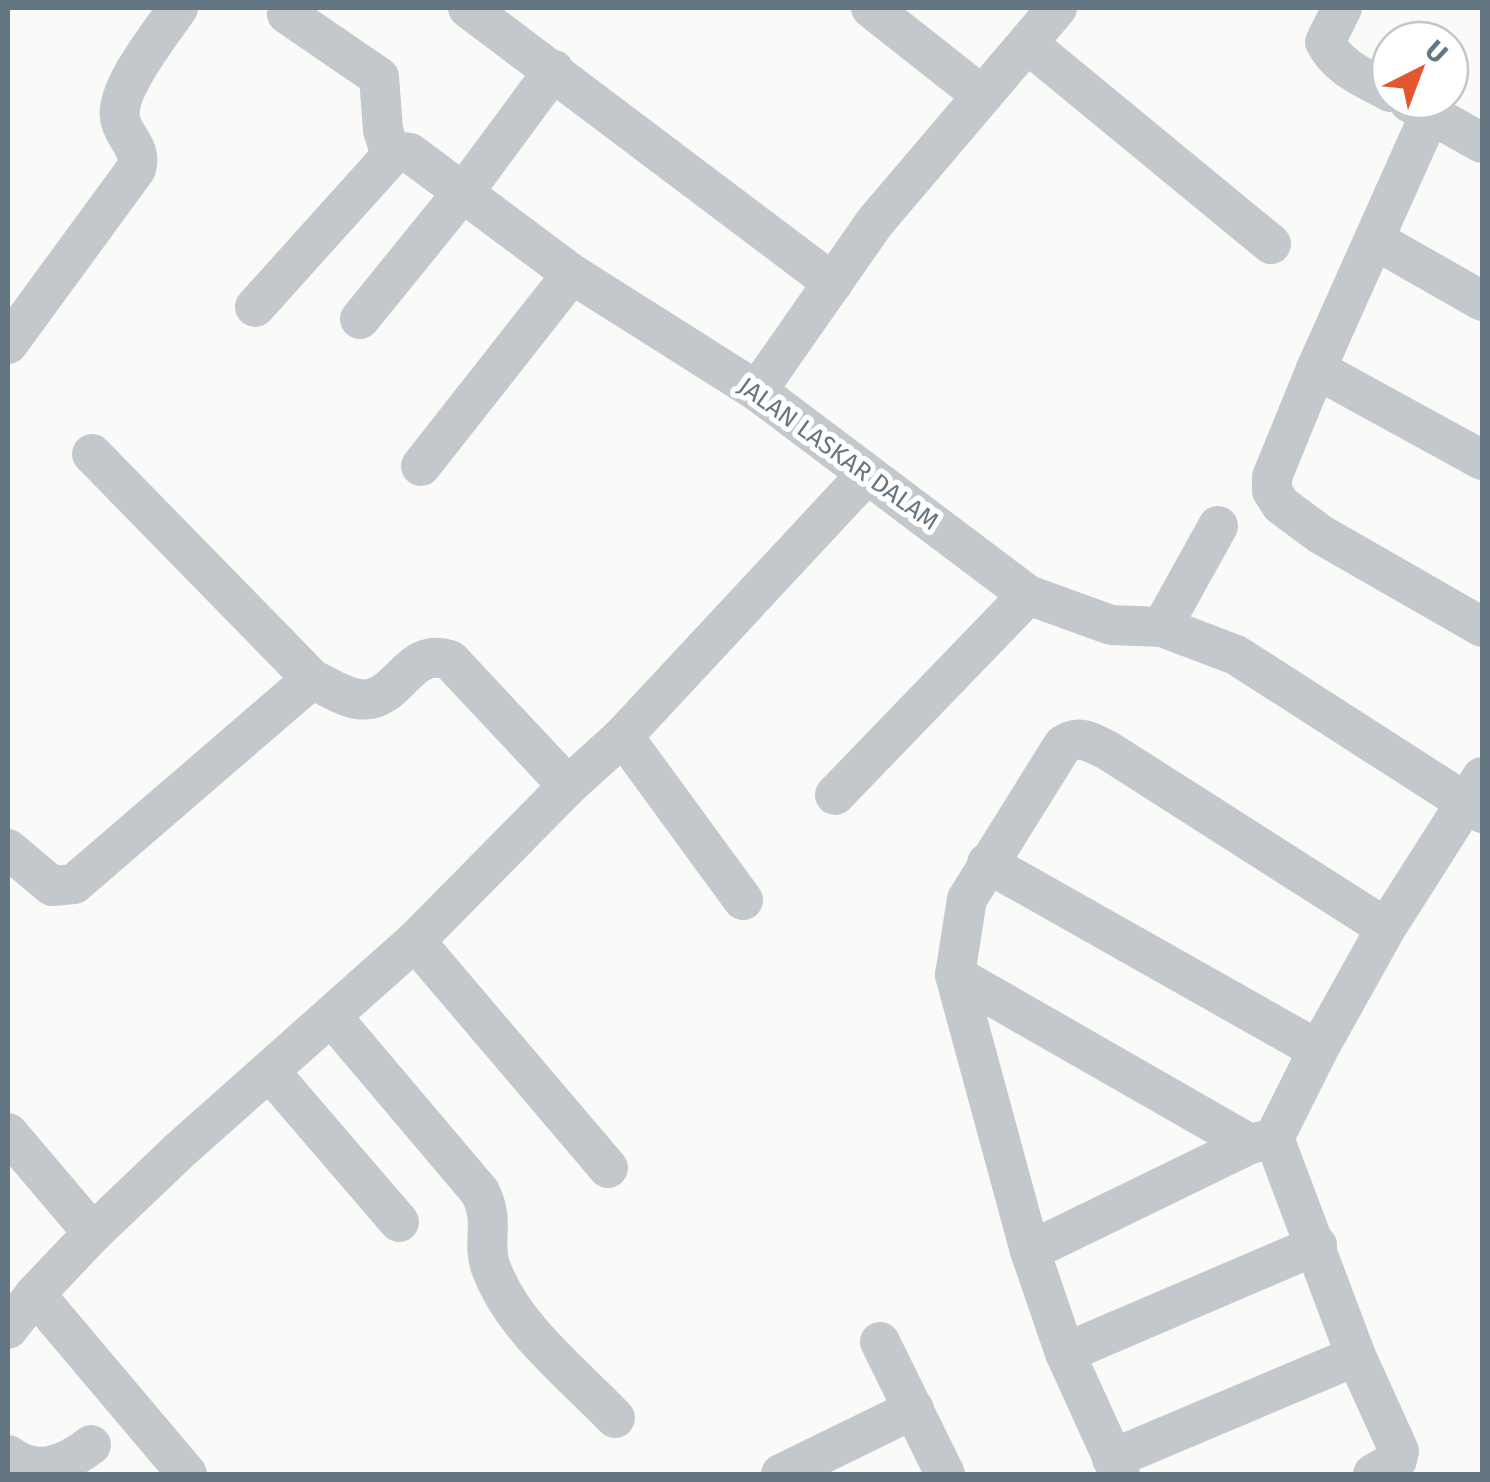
<svg xmlns="http://www.w3.org/2000/svg" width="1490" height="1482" font-family="'Fira Sans',sans-serif">
<style>
.lines{fill:none;stroke-linecap:round;stroke-linejoin:round}
.minor{stroke:#c3c8cc;stroke-width:40}
.labels{text-anchor:middle;stroke-width:10;stroke-linejoin:round;paint-order:stroke}
.street-label{font-size:25px;fill:#657683;stroke:#fff}
</style>
<rect width="100%" height="100%" fill="#fafaf8"/>
<g class="lines">
<!-- minor -->
<g class="minor">
<polyline points="468,8 833,283"/>
<polyline points="871,8 980,94"/>
<path d="M1342,8L1325,42C1339,69 1365,78 1390,92"/>
<polyline points="287,14 379,77 383,130 391,156"/>
<polyline points="1028,44 1271,244"/>
<polyline points="1409,102 1482,143"/>
<polyline points="1430,114 1316,369 1272,477 1272,491 1281,505 1320,534 1482,627"/>
<polyline points="1375,240 1482,301"/>
<polyline points="255,307 391,156 400,152 410,153 572,274 757,391 1028,595 1111,625 1162,627 1236,655 1482,813"/>
<polyline points="360,319 475,177 554,70"/>
<path d="M8,344L136,169C143,147 123,138 120,118C115,88 162,32 178,8"/>
<polyline points="1316,369 1482,460"/>
<polyline points="757,391 875,222 1057,8"/>
<path d="M92,454L312,679C329,687 354,705 374,698C404,688 411,648 450,660L568,786"/>
<polyline points="421,466 572,274"/>
<polyline points="1162,627 1218,526"/>
<polyline points="623,736 743,900"/>
<polyline points="835,795 1028,595"/>
<polyline points="8,849 52,886 74,884 312,679"/>
<polyline points="987,863 1318,1050"/>
<polyline points="415,941 608,1168"/>
<polyline points="955,975 1250,1144"/>
<path d="M332,1017L480,1192C496,1223 481,1241 491,1268C513,1328 572,1373 615,1418"/>
<polyline points="270,1072 399,1222"/>
<polyline points="8,1133 93,1233"/>
<polyline points="1030,1251 1250,1144 1271,1139"/>
<polyline points="35,1294 187,1474"/>
<polyline points="8,1329 35,1294 93,1233 180,1150 415,941 568,786 623,736 867,474"/>
<polyline points="880,1342 945,1474"/>
<polyline points="1065,1353 1317,1245"/>
<path d="M8,1455C37,1477 65,1465 91,1445"/>
<polyline points="1112,1459 1356,1356"/>
<polyline points="781,1474 914,1409"/>
<path d="M1120,1474L1065,1353L1030,1251L955,975L967,899L1063,745C1080,734 1090,742 1107,750L1386,928"/>
<polyline points="1373,1474 1397,1460 1399,1451 1356,1356 1274,1138 1318,1050 1386,928 1482,777"/>
</g>
</g>
<g class="labels">
<!-- street labels -->
<g class="street-label">
<text transform="translate(839 453) rotate(36)" y="9">JALAN LASKAR DALAM</text>
</g>
</g>
<!-- border -->
<rect width="1490" height="1482" fill="none" stroke="#657683" stroke-width="20"/>
<!-- north arrow -->
<g transform="translate(1420 70) rotate(42)"><circle r="48" fill="#ffffff" stroke="#c1c8cd" stroke-width="2.5"/>
<path d="M0-8L18 38L0 25L-18 38Z" fill="#e4572e"/>
<text y="-15" font-size="28" font-weight="bold" text-anchor="middle" fill="#657683">U</text>
</g>
</svg>
